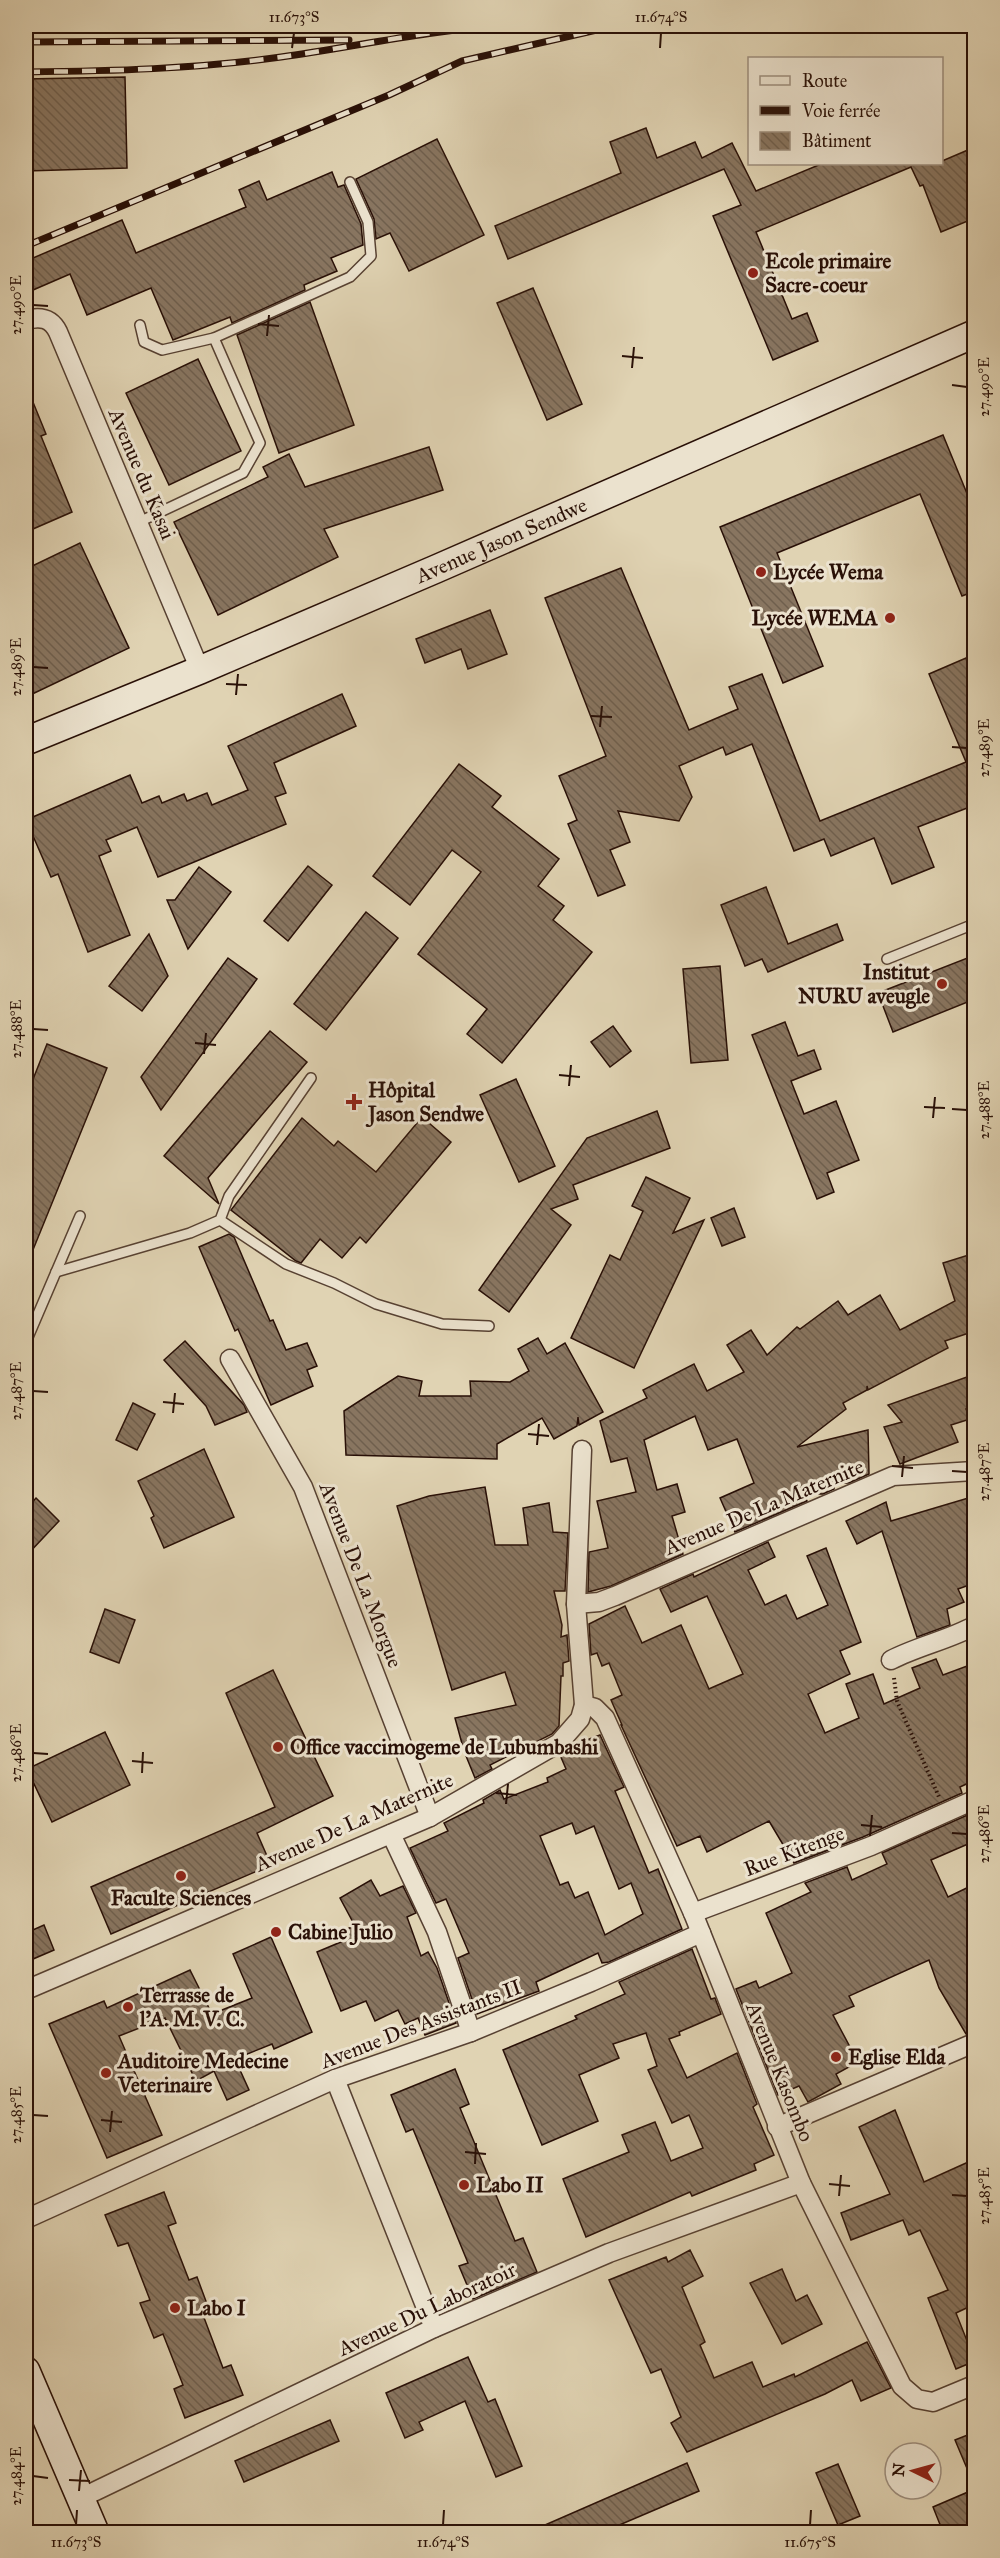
<svg xmlns="http://www.w3.org/2000/svg" width="1000" height="2558" font-family="'IM FELL Great Primer',serif">
<style>
.building{fill:url(#building-back-hatch);stroke:#291007;stroke-width:1.5;fill-rule:evenodd}
.lines{fill:none;stroke-linecap:round;stroke-linejoin:round}
.service-casing{stroke:#574132;stroke-width:12}
.minor-casing{stroke:#574132;stroke-width:21}
.secondary-casing{stroke:#291007;stroke-width:30}
.path{stroke:#291007;stroke-width:4;stroke-dasharray:1.5 3;stroke-linecap:butt}
.service{stroke:#ebe2ce;stroke-width:9}
.minor{stroke:#ebe2ce;stroke-width:18}
.secondary{stroke:#ebe2ce;stroke-width:27}
.rail-casing{stroke:#291007;stroke-width:7}
.rail{stroke:#ebe2ce;stroke-width:4.5;stroke-dasharray:14;stroke-linecap:butt}
.ticks{fill:none;stroke:#291007;stroke-width:2}
.poi-dot{fill:#8f2418;stroke:#ebe2ce;stroke-width:2}
.labels{text-anchor:middle;stroke-width:6;stroke-linejoin:round;paint-order:stroke}
.poi-label{font-size:21px;font-weight:bold;fill:#291007;stroke:#ebe2ce;text-anchor:start}
.street-label{font-size:21px;fill:#291007;stroke:#ebe2ce}
.neatline{fill:none;stroke:#291007;stroke-width:2}
.ticks-label{font-size:15px;text-anchor:middle;fill:#291007}
</style>
<defs>
<pattern id="building-back-hatch" width="6" height="6" patternUnits="userSpaceOnUse" patternTransform="scale(1.5)"><rect width="6" height="6" fill="#887560"/><path d="M-1 5l2 2M0 0l6 6M5-1l2 2" fill="none" stroke="#6f5f4d"/></pattern>
</defs>
<rect width="100%" height="100%" fill="#e0d3b3"/>
<filter id="stains"><feTurbulence type="fractalNoise" baseFrequency=".00333" numOctaves="4"/><feColorMatrix values="0 0 0 0 .2 0 0 0 0 .09 0 0 0 0 .02 0 0 0 .5 -.17"/></filter>
<radialGradient id="worn" r=".72"><stop offset=".6" stop-color="#630" stop-opacity="0"/><stop offset="1" stop-color="#630" stop-opacity=".3"/></radialGradient>
<!-- building -->
<g class="building">
<polygon points="125,77 127,168 26,171 26,79"/>
<polygon points="646,128 657,158 695,142 702,158 732,143 756,191 821,164 942,164 942,161 975,147 975,218 941,232 923,185 920,186 911,167 756,232 792,319 807,313 818,341 773,360 713,216 741,205 724,169 508,259 495,226 621,173 610,142"/>
<polygon points="437,139 484,235 409,271 390,233 376,239 374,219 356,179"/>
<polygon points="332,172 338,187 344,185 361,224 363,245 331,258 337,271 304,285 305,290 232,323 230,317 173,340 151,288 87,315 70,274 26,293 26,261 122,220 136,253 246,207 239,190 259,181 267,200"/>
<polygon points="533,288 582,404 547,420 497,303"/>
<polygon points="310,302 354,425 279,453 237,335"/>
<polygon points="198,359 241,451 169,485 126,393"/>
<polygon points="26,385 46,434 41,436 72,512 26,532"/>
<polygon points="943,435 975,513 975,591 962,596 920,494 777,553 823,666 783,683 720,527"/>
<polygon points="429,447 443,490 324,529 338,557 218,615 174,522 268,477 263,467 289,454 305,487"/>
<polygon points="80,543 129,648 26,697 26,569"/>
<polygon points="621,568 689,730 738,709 729,687 762,674 820,821 966,762 929,674 966,658 975,678 975,805 918,827 934,867 892,884 874,838 831,856 824,839 794,851 752,744 726,755 723,747 679,766 692,797 679,821 618,811 630,842 610,850 625,885 598,896 568,824 577,820 559,776 606,756 545,598"/>
<polygon points="490,610 507,654 468,669 461,649 425,663 416,639"/>
<polygon points="342,694 356,726 274,763 286,793 275,797 286,824 158,877 137,827 106,840 111,851 99,856 130,935 88,952 58,874 51,877 26,820 130,775 142,803 159,796 162,803 184,794 187,801 207,793 212,805 248,790 228,746"/>
<polygon points="459,764 501,796 492,807 559,859 538,886 564,906 553,920 592,952 502,1063 467,1034 487,1009 418,954 481,872 452,850 410,905 373,876"/>
<polygon points="308,866 332,885 288,941 264,921"/>
<polygon points="199,867 231,892 188,949 167,900 175,900"/>
<polygon points="766,887 788,944 837,924 843,940 768,972 762,959 745,966 721,905"/>
<polygon points="366,912 398,938 326,1030 294,1004"/>
<polygon points="149,934 168,976 142,1011 109,986"/>
<polygon points="975,955 975,999 893,1032 878,993"/>
<polygon points="228,958 257,979 161,1110 141,1077"/>
<polygon points="720,966 728,1060 691,1063 683,969"/>
<polygon points="785,1022 798,1056 814,1050 821,1069 791,1081 804,1114 836,1101 859,1160 827,1173 834,1192 817,1199 752,1035"/>
<polygon points="613,1026 631,1051 610,1067 591,1042"/>
<polygon points="270,1031 307,1062 208,1178 219,1204 164,1156"/>
<polygon points="47,1044 107,1068 26,1267 26,1097"/>
<polygon points="516,1079 555,1166 519,1182 480,1095"/>
<polygon points="657,1111 670,1148 573,1185 578,1199 551,1209 571,1225 509,1312 479,1290 587,1138"/>
<polygon points="422,1117 451,1142 366,1243 360,1237 342,1258 320,1239 301,1263 296,1261 231,1210 302,1118 334,1146 338,1141 376,1172"/>
<polygon points="646,1177 690,1198 673,1233 704,1220 634,1368 571,1338 610,1255 620,1260 643,1211 632,1206"/>
<polygon points="734,1208 745,1237 722,1246 711,1218"/>
<polygon points="229,1234 234,1237 270,1321 273,1320 286,1350 307,1343 317,1366 307,1370 313,1386 271,1405 238,1329 235,1331 199,1247"/>
<polygon points="975,1253 975,1331 945,1341 948,1348 868,1390 867,1386 867,1390 843,1403 846,1409 797,1447 868,1430 869,1474 849,1483 834,1483 834,1489 823,1494 805,1494 807,1501 735,1532 720,1498 754,1483 737,1439 708,1450 695,1416 644,1440 657,1490 677,1484 685,1512 672,1516 683,1554 611,1586 588,1592 589,1552 608,1548 597,1501 636,1492 627,1458 611,1462 600,1421 647,1398 643,1390 694,1364 707,1391 744,1372 727,1345 751,1330 767,1355 797,1327 800,1329 838,1301 848,1315 880,1295 900,1330 906,1327 955,1301 943,1263"/>
<polygon points="538,1338 547,1354 565,1343 603,1412 579,1425 578,1417 577,1426 554,1439 542,1418 497,1444 497,1459 346,1455 344,1411 398,1376 422,1381 419,1396 471,1396 470,1381 510,1382 529,1371 518,1349"/>
<polygon points="185,1341 244,1405 247,1412 215,1425 206,1406 164,1360"/>
<polygon points="967,1377 975,1406 966,1409 970,1419 951,1425 958,1442 900,1464 884,1427 902,1422 888,1405"/>
<polygon points="133,1403 155,1414 137,1450 116,1440"/>
<polygon points="204,1449 234,1517 164,1548 151,1518 154,1516 138,1481"/>
<polygon points="485,1487 495,1545 528,1545 523,1508 549,1503 553,1532 568,1533 565,1591 554,1591 562,1625 561,1637 567,1635 569,1661 563,1663 563,1676 561,1676 559,1726 552,1734 490,1765 492,1769 475,1778 464,1751 455,1718 516,1705 505,1672 452,1690 397,1506 429,1496"/>
<polygon points="975,1496 975,1583 958,1589 964,1602 947,1609 950,1625 917,1637 882,1531 857,1544 846,1521 886,1502 891,1521"/>
<polygon points="36,1498 59,1521 26,1556 26,1509"/>
<polygon points="768,1542 775,1557 748,1570 765,1605 786,1595 797,1619 828,1605 807,1556 826,1548 861,1642 840,1651 850,1674 808,1694 825,1733 859,1718 846,1684 873,1674 884,1704 920,1688 912,1668 936,1659 943,1675 975,1663 975,1749 967,1752 975,1769 975,1780 960,1787 962,1793 863,1837 794,1863 769,1821 707,1852 700,1836 677,1846 621,1725 622,1725 611,1700 622,1695 609,1663 602,1666 597,1653 591,1655 589,1624 625,1606 642,1643 681,1625 709,1689 711,1688 743,1674 707,1596 671,1612 660,1589 693,1574 694,1577"/>
<polygon points="105,1609 135,1620 119,1663 90,1652"/>
<polygon points="273,1670 333,1796 257,1833 271,1865 111,1934 91,1887 275,1807 226,1693"/>
<polygon points="105,1732 130,1785 52,1822 27,1769"/>
<path d="M600,1735L624,1787L615,1791L649,1873L658,1869L682,1929L609,1962L602,1963L598,1953L536,1982L539,1991L477,2014L458,1958L469,1953L446,1899L436,1903L410,1848L448,1831L444,1823L484,1803L483,1800L500,1790L504,1799L548,1782L547,1778L566,1769L560,1755L571,1746ZM572,1823L576,1834L594,1826L619,1889L631,1883L643,1914L605,1935L588,1892L575,1898L568,1882L560,1885L540,1836Z"/>
<polygon points="972,1813 975,1820 975,1841 931,1860 948,1897 975,1884 975,2032 966,2034 939,1988 929,1960 849,1996 854,2006 833,2015 858,2062 836,2074 841,2084 808,2102 799,2086 778,2095 736,1989 756,1981 759,1988 792,1973 766,1913 811,1892 805,1883 847,1867 852,1880 887,1864 882,1853"/>
<polygon points="371,1880 380,1896 403,1886 416,1913 407,1917 421,1956 428,1952 437,1968 456,2023 425,2035 418,2018 405,2024 398,2010 375,2021 366,2001 341,2011 317,1952 348,1939 344,1930 355,1926 340,1898"/>
<polygon points="44,1925 54,1950 26,1962 26,1933"/>
<polygon points="271,1937 312,2032 274,2049 272,2044 235,2059 249,2090 227,2100 214,2071 196,2081 165,2018 119,2036 162,2135 107,2158 49,2024 104,2001 107,2008 190,1970 212,2014 252,1998 233,1954"/>
<polygon points="692,1949 711,1999 715,1998 721,2014 679,2032 680,2035 669,2039 687,2078 737,2053 757,2104 753,2107 774,2155 754,2164 756,2170 692,2196 690,2192 586,2237 563,2179 629,2152 622,2135 655,2122 671,2161 703,2148 689,2115 672,2123 648,2070 657,2066 646,2033 613,2044 619,2058 579,2075 598,2121 542,2145 503,2050 577,2019 575,2016 625,1994 619,1982"/>
<polygon points="455,2069 469,2104 460,2108 515,2241 523,2238 537,2272 473,2299 459,2266 468,2263 413,2129 406,2132 391,2095"/>
<polygon points="895,2110 924,2182 975,2159 975,2304 956,2313 975,2361 956,2369 928,2298 948,2290 920,2230 909,2235 903,2220 851,2240 841,2213 890,2194 859,2127"/>
<polygon points="164,2192 176,2223 168,2226 189,2280 197,2277 210,2312 203,2315 223,2368 231,2365 243,2395 185,2418 174,2389 183,2385 163,2334 154,2338 140,2303 150,2300 128,2243 118,2246 105,2215"/>
<polygon points="690,2250 703,2276 682,2287 705,2342 700,2345 714,2378 752,2362 763,2387 794,2374 795,2377 867,2342 891,2388 861,2401 852,2380 825,2394 687,2452 671,2423 681,2417 661,2369 651,2373 609,2280 666,2257 668,2262"/>
<polygon points="782,2269 796,2301 807,2295 822,2324 782,2344 750,2283"/>
<polygon points="468,2357 488,2402 495,2399 522,2466 496,2477 465,2401 419,2422 423,2430 405,2438 386,2393"/>
<polygon points="330,2420 339,2441 244,2482 235,2461"/>
<polygon points="975,2432 975,2485 974,2485 955,2440"/>
<polygon points="687,2463 699,2491 603,2532 529,2532"/>
<polygon points="838,2464 860,2516 838,2525 816,2473"/>
<polygon points="975,2489 975,2532 943,2532 933,2507"/>
</g>
<g class="lines">
<defs>
<g id="service">
<polyline points="140,325 144,342 162,350 214,338 350,277 371,256 368,222 350,182"/>
<polyline points="139,522 243,473 260,443 214,338"/>
<polyline points="887,959 974,924"/>
<polyline points="220,1220 286,1264 334,1283 376,1304 442,1324 489,1326"/>
<polyline points="56,1272 190,1233 220,1220 229,1196 311,1078"/>
<polyline points="26,1342 80,1216"/>
</g>
<g id="minor">
<path d="M26,320C41,316 51,318 58,332L200,670"/>
<polyline points="230,1359 303,1487 430,1817"/>
<polyline points="576,1604 599,1602 615,1596 893,1476 974,1471"/>
<path d="M891,1660C918,1646 948,1640 974,1626"/>
<polyline points="584,1705 595,1708 605,1718 693,1913 801,2183 902,2386 917,2399 933,2402 974,2385"/>
<polyline points="391,1834 437,1932 471,2032"/>
<polyline points="693,1913 871,1846 974,1800"/>
<polyline points="26,1990 430,1817 559,1743 580,1719 584,1705 576,1604 582,1450"/>
<polyline points="335,2079 434,2328"/>
<polyline points="777,2127 974,2043"/>
<polyline points="26,2219 335,2079 471,2032 591,1982 701,1933"/>
<polyline points="81,2498 434,2328 609,2253 801,2183"/>
</g>
<g id="secondary">
<path id="s1" d="M26,741L200,670L436,569L974,334"/>
<polyline points="26,2371 95,2532"/>
</g>
</defs>
<!-- service casing -->
<use href="#service" class="service-casing"/>
<!-- minor casing -->
<use href="#minor" class="minor-casing"/>
<!-- secondary casing -->
<use href="#secondary" class="secondary-casing"/>
<!-- path -->
<polyline class="path" points="894,1678 897,1701 939,1797"/>
<!-- service -->
<use href="#service" class="service"/>
<!-- minor -->
<use href="#minor" class="minor"/>
<!-- secondary -->
<use href="#secondary" class="secondary"/>
<defs>
<g id="rail">
<polyline points="26,42 349,40"/>
<path d="M26,72C111,71 196,69 281,57C354,47 428,30 502,26"/>
<polyline points="26,246 389,95 462,61 614,26"/>
</g>
</defs>
<!-- rail casing -->
<use href="#rail" class="rail-casing"/>
<!-- rail -->
<use href="#rail" class="rail"/>
</g>
<!-- ticks -->
<path class="ticks" d="M292,48L294,33M660,48L661,33M33,305L48,306M258,324L279,326M267,336L269,315M622,356L643,358M632,368L634,347M952,385L967,387M33,667L48,668M226,684L247,685M236,695L238,674M591,716L612,717M600,727L602,706M952,747L967,748M33,1029L48,1030M195,1043L216,1045M204,1054L206,1033M559,1075L580,1077M569,1086L571,1065M924,1107L945,1108M952,1109L967,1110M933,1118L935,1097M33,1391L48,1392M163,1402L184,1404M173,1413L175,1393M528,1434L549,1436M537,1445L539,1424M892,1466L913,1468M952,1471L967,1472M902,1477L904,1456M33,1753L48,1754M132,1761L153,1763M142,1773L143,1752M496,1793L517,1795M506,1804L508,1784M861,1825L882,1827M952,1833L967,1834M870,1836L872,1815M33,2115L48,2116M101,2120L122,2122M110,2132L112,2111M465,2152L486,2154M475,2164L476,2143M829,2184L850,2186M952,2195L967,2196M839,2196L841,2175M33,2476L48,2478M69,2480L90,2481M79,2491L81,2470M76,2525L77,2510M443,2525L444,2510M810,2525L811,2510"/>
<!-- markers -->
<g class="poi-dot">
<circle cx="753" cy="273" r="6"/>
<circle cx="761" cy="572" r="6"/>
<circle cx="890" cy="618" r="6"/>
<circle cx="942" cy="984" r="6"/>
<path d="M351 1093h6v6h6v6h-6v6h-6v-6h-6v-6h6z"/>
<circle cx="278" cy="1747" r="6"/>
<circle cx="181" cy="1876" r="6"/>
<circle cx="276" cy="1932" r="6"/>
<circle cx="128" cy="2007" r="6"/>
<circle cx="836" cy="2057" r="6"/>
<circle cx="106" cy="2073" r="6"/>
<circle cx="464" cy="2185" r="6"/>
<circle cx="175" cy="2308" r="6"/>
</g>
<g class="labels">
<!-- poi labels -->
<g class="poi-label">
<text x="765" y="268">Ecole primaire<tspan x="765" dy="24">Sacre-coeur</tspan></text>
<text x="773" y="579">Lycée Wema</text>
<text x="878" y="625" text-anchor="end">Lycée WEMA</text>
<text x="930" y="979" text-anchor="end">Institut<tspan x="930" dy="24">NURU aveugle</tspan></text>
<text x="368" y="1097">Hôpital<tspan x="368" dy="24">Jason Sendwe</tspan></text>
<text x="290" y="1754">Office vaccimogeme de Lubumbashi</text>
<text x="181" y="1905" text-anchor="middle">Faculte Sciences</text>
<text x="288" y="1939">Cabine Julio</text>
<text x="140" y="2002">Terrasse de<tspan x="140" dy="24">l'A. M. V. C.</tspan></text>
<text x="848" y="2064">Eglise Elda</text>
<text x="118" y="2068">Auditoire Medecine<tspan x="118" dy="24">Veterinaire</tspan></text>
<text x="476" y="2192">Labo II</text>
<text x="187" y="2315">Labo I</text>
</g>
<!-- street labels -->
<g class="street-label">
<text transform="translate(142 474) rotate(67)" y="7">Avenue du Kasai</text>
<text dy="7" stroke="none"><textPath href="#s1" startOffset="516">Avenue Jason Sendwe</textPath></text>
<text transform="translate(764 1507) rotate(-23)" y="7">Avenue De La Maternite</text>
<text transform="translate(361 1575) rotate(69)" y="7">Avenue De La Morgue</text>
<text transform="translate(354 1822) rotate(-24)" y="7">Avenue De La Maternite</text>
<text transform="translate(794 1851) rotate(-21)" y="7">Rue Kitenge</text>
<text transform="translate(421 2024) rotate(-21)" y="7">Avenue Des Assistants II</text>
<text transform="translate(780 2072) rotate(68)" y="7">Avenue Kasombo</text>
<text transform="translate(427 2309) rotate(-25)" y="7">Avenue Du Laboratoir</text>
</g>
</g>
<!-- margin -->
<rect width="1000" height="2558" fill="none" stroke="#e0d3b3" stroke-width="66"/>
<!-- legend -->
<rect x="748" y="57" width="195" height="108" fill="#ebe2ce" stroke="#9d8e7e" stroke-width="1.5"/>
<rect x="760" y="76" width="30" height="9" fill="#ebe2ce" stroke="#9d8e7e" stroke-width="1.5"/>
<text x="802" y="87" font-size="18" fill="#291007">Route</text>
<rect x="760" y="106" width="30" height="9" fill="#291007" stroke="#9d8e7e" stroke-width="1.5"/>
<text x="802" y="117" font-size="18" fill="#291007">Voie ferrée</text>
<rect x="760" y="132" width="30" height="18" fill="url(#building-back-hatch)" stroke="#9d8e7e" stroke-width="1.5"/>
<text x="802" y="147" font-size="18" fill="#291007">Bâtiment</text>
<!-- north arrow -->
<g transform="translate(913 2471) rotate(275)"><circle r="28" fill="#ebe2ce" stroke="#9d8e7e" stroke-width="1.5"/>
<path d="M0-4.5L10 22L0 15L-10 22Z" fill="#8f2418"/>
<text y="-9" font-size="16" font-weight="bold" text-anchor="middle" fill="#291007">N</text>
</g>
<rect x="33" y="33" width="934" height="2492" class="neatline"/>
<g class="ticks-label">
<text x="294" y="22">11.673°S</text>
<text x="661" y="22">11.674°S</text>
<text transform="translate(16 305) rotate(-90)" y="5">27.490°E</text>
<text transform="translate(984 387) rotate(-90)" y="5">27.490°E</text>
<text transform="translate(16 667) rotate(-90)" y="5">27.489°E</text>
<text transform="translate(984 748) rotate(-90)" y="5">27.489°E</text>
<text transform="translate(16 1029) rotate(-90)" y="5">27.488°E</text>
<text transform="translate(984 1110) rotate(-90)" y="5">27.488°E</text>
<text transform="translate(16 1391) rotate(-90)" y="5">27.487°E</text>
<text transform="translate(984 1472) rotate(-90)" y="5">27.487°E</text>
<text transform="translate(16 1753) rotate(-90)" y="5">27.486°E</text>
<text transform="translate(984 1834) rotate(-90)" y="5">27.486°E</text>
<text transform="translate(16 2115) rotate(-90)" y="5">27.485°E</text>
<text transform="translate(984 2196) rotate(-90)" y="5">27.485°E</text>
<text transform="translate(16 2476) rotate(-90)" y="5">27.484°E</text>
<text x="76" y="2547">11.673°S</text>
<text x="443" y="2547">11.674°S</text>
<text x="810" y="2547">11.675°S</text>
</g>
<rect width="100%" height="100%" filter="url(#stains)"/>
<rect width="100%" height="100%" fill="url(#worn)"/>
</svg>
